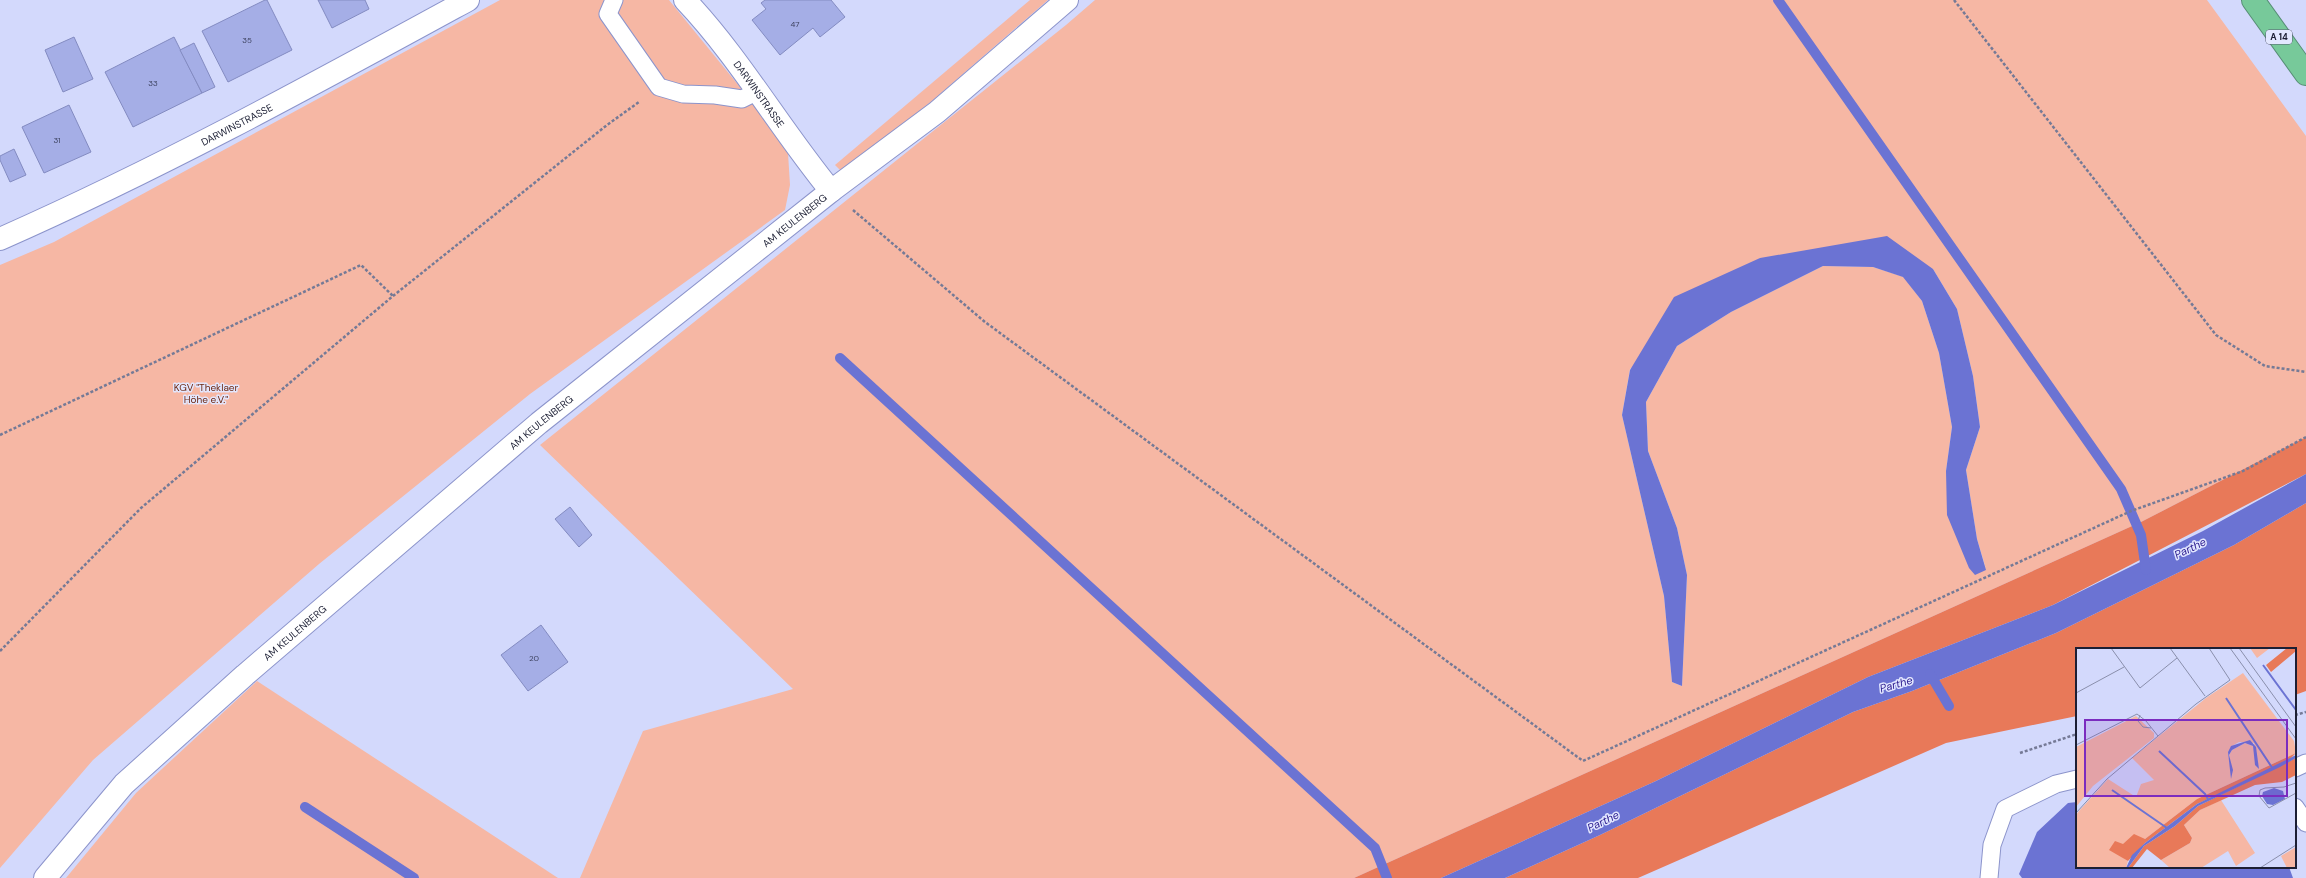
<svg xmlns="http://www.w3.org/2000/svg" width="2306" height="878" font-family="'DM Sans',sans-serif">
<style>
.green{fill:#f6b7a4;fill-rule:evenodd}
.forest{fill:#e87959}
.water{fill:#6b73d3}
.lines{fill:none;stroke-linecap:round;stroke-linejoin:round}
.stream{stroke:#6b73d3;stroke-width:10}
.building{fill:#a5aee6;stroke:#838bc1}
.lane-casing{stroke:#8c94cb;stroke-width:19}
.street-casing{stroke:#8c94cb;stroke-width:24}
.highway-casing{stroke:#578e76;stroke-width:24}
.path{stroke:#757a96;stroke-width:2.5;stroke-dasharray:3 2;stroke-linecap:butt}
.lane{stroke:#fff;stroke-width:17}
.street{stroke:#fff;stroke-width:22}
.highway{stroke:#77c99a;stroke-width:22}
.labels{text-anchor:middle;stroke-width:3;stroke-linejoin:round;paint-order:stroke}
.number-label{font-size:8px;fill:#3e4360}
.shield{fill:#e2e7ff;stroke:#575b71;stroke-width:1}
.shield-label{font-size:9px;font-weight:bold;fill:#1c1f34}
.street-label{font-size:10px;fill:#1c1f34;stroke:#e2e7ff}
.park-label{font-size:10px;fill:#6d2711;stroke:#e2e7ff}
.water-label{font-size:11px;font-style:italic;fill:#2b1c8f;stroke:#e2e7ff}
.inset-river{fill:none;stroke:#6b73d3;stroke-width:2}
.inset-road{fill:none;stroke:#8a8fac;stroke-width:1}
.view{fill:#7b2cbf;fill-opacity:0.15;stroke:#7b2cbf;stroke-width:2}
.inset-edge{fill:none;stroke:#1c1f34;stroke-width:2}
</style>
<rect width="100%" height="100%" fill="#d3d9fc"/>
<!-- green -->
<g class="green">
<polygon points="500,0 669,0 766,119 788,153 790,185 785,210 530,394 319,564 93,760 0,868 0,265 54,242"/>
<polygon points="1030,0 1048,0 932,101 845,170 840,170 835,165"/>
<path d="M1095,0H2207L2306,136V437L2141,522L1354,878H580L643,731L793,689L540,445L1066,25ZM1760,258L1933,269L1957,309L1973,376L1980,427L1966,470L1977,539L1986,569L1946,471L1952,427L1939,353L1922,301L1904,277L1873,267L1823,266L1731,312L1677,346L1646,402L1648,451L1677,528L1687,575L1682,686L1672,682L1664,596L1622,415L1630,369Z"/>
<polygon points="257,681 558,878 66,878 136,793"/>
</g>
<!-- forest -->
<g class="forest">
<polygon points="2306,437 2306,474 2053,605 1868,677 1656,781 1441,878 1354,878 2141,522"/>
<polygon points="2306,503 2306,691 2295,695 2295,649 2077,649 2077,716 1946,743 1638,878 1505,878 1600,835 1853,712 1912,691 2056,633 2234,545"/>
</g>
<!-- water -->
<g class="water">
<polygon points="1887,236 1933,269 1957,309 1973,376 1980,427 1966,470 1977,539 1986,570 1975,575 1969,568 1947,515 1946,471 1952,427 1939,353 1922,301 1903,277 1873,267 1823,266 1731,312 1677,346 1646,402 1648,451 1677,528 1687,575 1682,686 1672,682 1664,596 1622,415 1630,370 1674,297 1760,258"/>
<polygon points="2306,474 2306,503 2234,545 2056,633 1912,691 1853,712 1600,835 1505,878 1441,878 1656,781 1868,677 2053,605 2203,531"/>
<polygon points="2077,802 2077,867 2289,867 2293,878 2022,878 2019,874 2037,832 2068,803"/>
</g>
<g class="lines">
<!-- stream -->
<g class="stream">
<polyline points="1778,0 2121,489 2141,535 2146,570"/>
<polyline points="840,358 1375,848 1387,878"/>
<polyline points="1930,674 1949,706"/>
<polyline points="305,807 414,878"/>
</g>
</g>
<!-- building -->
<g class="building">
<polygon points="265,0 267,0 292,50 228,82 202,31"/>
<polygon points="318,0 365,0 369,9 332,28"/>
<polygon points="765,0 831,0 845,17 820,37 813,28 780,55 752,20 766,9 761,3"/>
<polygon points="74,37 93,79 63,92 45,50"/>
<polygon points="174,37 202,93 133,127 105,72"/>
<polygon points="194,43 215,87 202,93 180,50"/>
<polygon points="69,105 91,152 44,173 22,127"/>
<polygon points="14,149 26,175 10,182 0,160 0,156"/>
<polygon points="570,507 592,535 579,547 555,519"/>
<polygon points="541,625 568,662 528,691 501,655"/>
</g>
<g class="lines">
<defs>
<g id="lane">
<polyline points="614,0 608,14 659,87 683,94 715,95 742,99 758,91"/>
<polyline points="2295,768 2306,763"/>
<polyline points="2295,807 2306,823"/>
<polyline points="1989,878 1992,845 2005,809 2056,784 2077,779"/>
</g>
<g id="street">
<path id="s1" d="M685,0C740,58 780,129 831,191"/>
<path id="s2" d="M0,239C161,168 314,84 468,0"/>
<path id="s3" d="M45,878L124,784L245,675L539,423L831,191L937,112L1067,0"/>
</g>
<polyline id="highway" points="2253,0 2306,74"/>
</defs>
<!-- lane casing -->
<use href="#lane" class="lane-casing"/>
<!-- street casing -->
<use href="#street" class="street-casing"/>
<!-- highway casing -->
<use href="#highway" class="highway-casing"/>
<!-- path -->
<g class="path">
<polyline points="1954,0 2216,335 2265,366 2306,372"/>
<polyline points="853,210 985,322 1583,761 2131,511 2243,471 2306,437"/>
<polyline points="0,435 361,265 393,296"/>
<polyline points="0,651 141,508 393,296 607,125 639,102"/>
<polyline points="2295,715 2306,712"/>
<polyline points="2020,753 2077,734"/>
</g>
<!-- lane -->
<use href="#lane" class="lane"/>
<!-- street -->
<use href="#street" class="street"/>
<!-- highway -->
<use href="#highway" class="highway"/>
</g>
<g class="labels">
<!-- number labels -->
<g class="number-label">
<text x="795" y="27">47</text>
<text x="247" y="43">35</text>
<text x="153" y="86">33</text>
<text x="57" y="143">31</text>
<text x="534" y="661">20</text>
</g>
<!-- shield labels -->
<rect class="shield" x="2266" y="30" width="26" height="14" rx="3"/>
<g class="shield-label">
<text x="2279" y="40">A 14</text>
</g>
<!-- street labels -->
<g class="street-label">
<text dy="4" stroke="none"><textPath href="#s1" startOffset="120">DARWINSTRASSE</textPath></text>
<text dy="4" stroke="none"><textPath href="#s2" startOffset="263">DARWINSTRASSE</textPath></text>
<text dy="4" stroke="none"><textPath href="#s3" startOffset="999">AM KEULENBERG</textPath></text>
<text dy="4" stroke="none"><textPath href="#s3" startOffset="675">AM KEULENBERG</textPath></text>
<text dy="4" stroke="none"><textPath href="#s3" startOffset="351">AM KEULENBERG</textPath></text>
</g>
<!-- park labels -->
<g class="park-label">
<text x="206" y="391">KGV "Theklaer<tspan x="206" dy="12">Höhe e.V."</tspan></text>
</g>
<!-- water labels -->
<g class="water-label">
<text transform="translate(2190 548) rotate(-26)" y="4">Parthe</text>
<text transform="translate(1896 684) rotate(-16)" y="4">Parthe</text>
<text transform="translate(1603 821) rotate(-26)" y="4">Parthe</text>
</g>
</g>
<!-- overview -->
<g transform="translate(2076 648)">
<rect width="220" height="220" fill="#d3d9fc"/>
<path d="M174,0H194L181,10ZM167,25L218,93L220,105L121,151L69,191L39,204L52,213L50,220H0V167L3,163L32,131L60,149L65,136L78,132L56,110L130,50ZM163,94L178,95L183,121L177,98L169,95L156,102L153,107L156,131L152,104L156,98ZM60,68L78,85V90L17,138L0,159V99ZM145,152L179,205L160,218L152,203L125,220H94L85,212L114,195L116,190L108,177L124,162ZM220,199V220H211L205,208Z" fill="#f6b7a4" fill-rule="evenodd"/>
<path d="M211,0H220V3L195,24L190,17ZM220,105L214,111L189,125L121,156L69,195L52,213L33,202L39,193L47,196L58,186L69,191L121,151ZM220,110V127L206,134L179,137L124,162L108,177L116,190L114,195L85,212L71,201L56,220H52L68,198L99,178L122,158Z" fill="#e87959"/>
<path d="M174,92L180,99L183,121L179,117L177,98L169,95L156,102L153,107L157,122L155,131L152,104L155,98ZM220,107V110L204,119L122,158L99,178L68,198L52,220H50L56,207L69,195L121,156ZM198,140L207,143L209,151L197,157L191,156L186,148L187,144Z" fill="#6b73d3"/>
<path class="inset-river" d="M187,17L220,62M150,50L197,121M83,103L129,146L132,151M36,142L91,180"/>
<path class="inset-road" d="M35,0L64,40L101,10M94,0L129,48M154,0L220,91M163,0L220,79M0,45L48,19M64,67L62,73L67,79L75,80M0,97L61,66L70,73L82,88M220,135L208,139L189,140L184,142L183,148L193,160L220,145M0,165L31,131L120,56L154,32L133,0M184,220L220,197"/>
<path class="view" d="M9,72H211V148H9Z"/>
<rect width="220" height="220" class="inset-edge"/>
</g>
</svg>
